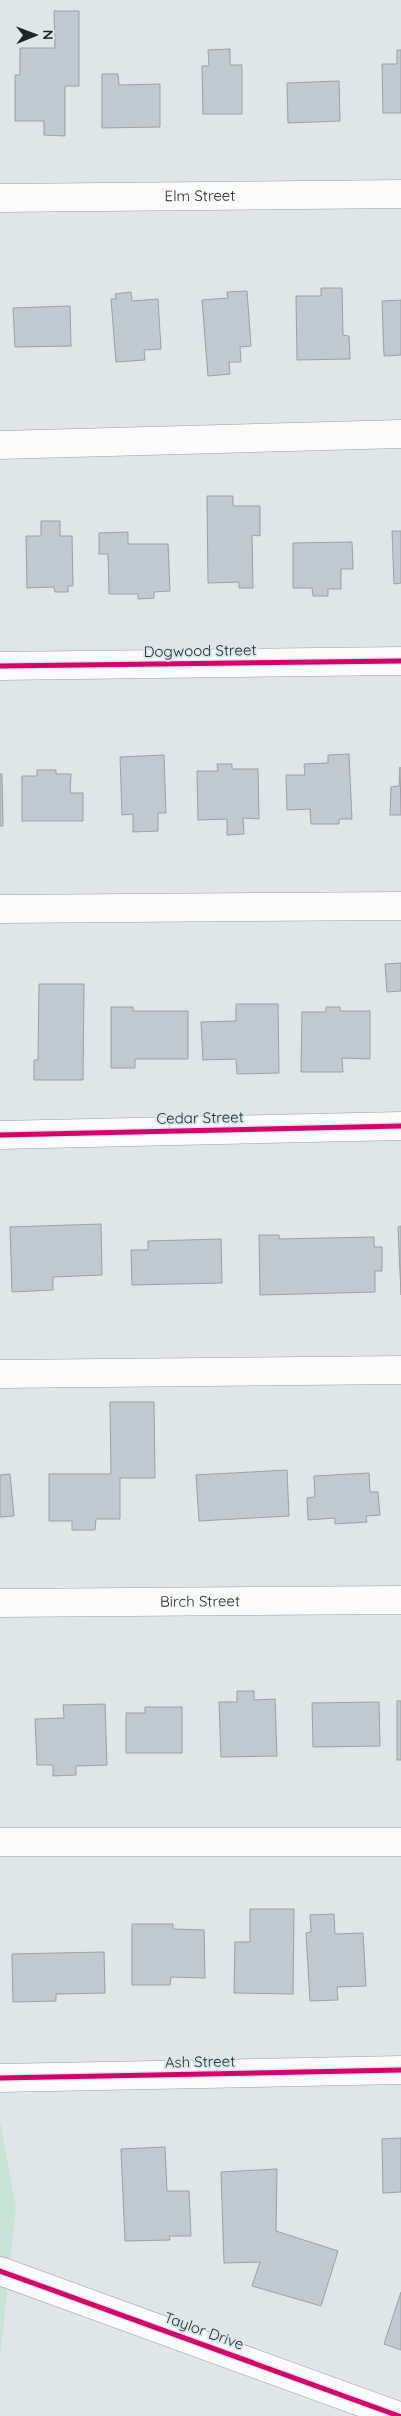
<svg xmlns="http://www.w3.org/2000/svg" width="401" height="2416" font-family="Quicksand,sans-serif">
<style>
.green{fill:#c6e3d5}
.building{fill:#bfcad3;stroke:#9ba0a3}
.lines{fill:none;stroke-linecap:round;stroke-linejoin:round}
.minor-casing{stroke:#979d9f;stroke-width:29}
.minor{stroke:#fafbfc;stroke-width:28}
.cycleway-casing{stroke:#dae9ed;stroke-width:8}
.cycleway{stroke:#d6006c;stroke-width:5}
.labels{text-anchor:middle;stroke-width:4;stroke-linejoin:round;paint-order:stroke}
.street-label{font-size:15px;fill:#1f2426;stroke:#dae9ed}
</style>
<rect width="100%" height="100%" fill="#dee6e9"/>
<!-- green -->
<polygon class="green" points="0,2121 16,2208 0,2358"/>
<!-- building -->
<g class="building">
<polygon points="54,11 79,11 79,86 65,86 65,136 44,135 44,121 15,121 15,75 20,75 20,48 55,48"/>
<polygon points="230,49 230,65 242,65 242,114 203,114 202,66 209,66 208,50"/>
<polygon points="397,50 401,50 401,113 383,113 382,64 397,64"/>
<polygon points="102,74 118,74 119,85 160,84 160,127 102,128"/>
<polygon points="339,81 340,121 288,123 287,83"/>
<polygon points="321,288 342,288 343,335 349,336 350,359 297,360 296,296 321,296"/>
<polygon points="247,291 251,346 240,347 241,362 229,362 230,374 208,376 202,300 228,298 227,292"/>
<polygon points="131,292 132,301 158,299 161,349 144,350 145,360 116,362 111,299 116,299 115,294"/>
<polygon points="401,300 401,355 384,356 382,301"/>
<polygon points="70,306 71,346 15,347 13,308"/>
<polygon points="207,496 233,496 233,506 260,506 260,536 252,535 253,588 239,588 239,582 208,583"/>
<polygon points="41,521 60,521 60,536 72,536 73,586 68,586 68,592 55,592 54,587 27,588 26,536 41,536"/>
<polygon points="392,531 401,531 401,583 394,584"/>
<polygon points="128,532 128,544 168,544 170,591 154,592 154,598 138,599 138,594 109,594 108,554 99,554 99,533"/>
<polygon points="352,542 353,569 341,569 341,589 328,589 328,596 313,596 312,588 293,588 293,543"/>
<polygon points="349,754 352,819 339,819 339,824 311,824 310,809 287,810 286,775 305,775 304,764 328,763 328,755"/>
<polygon points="164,755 166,813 158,813 158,831 133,832 133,814 122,815 120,757"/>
<polygon points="217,764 232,764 232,769 258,769 259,819 243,818 244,834 227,835 227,819 198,820 197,771 218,771"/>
<polygon points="400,767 401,815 390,815 391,787 399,786"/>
<polygon points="37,770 56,770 56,774 71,774 70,793 83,793 83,821 22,821 22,776 37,776"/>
<polygon points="0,774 2,774 3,826 0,826"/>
<polygon points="401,963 401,991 387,992 385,964"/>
<polygon points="39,984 84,984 83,1080 34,1080 34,1060 38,1060"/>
<polygon points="236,1004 278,1004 279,1073 237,1074 236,1059 203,1060 201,1022 236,1021"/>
<polygon points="111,1007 133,1007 133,1011 188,1011 188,1059 135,1059 135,1068 111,1068"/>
<polygon points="326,1007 340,1007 340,1011 370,1011 370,1059 342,1058 343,1072 301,1072 302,1012 326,1012"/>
<polygon points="101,1224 102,1275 53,1277 53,1290 12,1292 10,1227"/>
<polygon points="401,1226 401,1295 398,1227"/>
<polygon points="259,1235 279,1235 279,1239 374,1237 374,1247 382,1247 382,1271 375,1271 375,1292 260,1295"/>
<polygon points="221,1239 222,1283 132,1285 131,1250 148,1250 148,1241"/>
<polygon points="110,1402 154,1402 155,1478 120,1478 120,1519 96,1519 95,1530 72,1530 72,1521 49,1521 49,1474 111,1474"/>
<polygon points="287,1470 289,1516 199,1521 196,1475"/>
<polygon points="369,1473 370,1492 378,1492 380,1515 366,1516 367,1522 335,1524 335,1518 308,1520 307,1498 315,1497 314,1476"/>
<polygon points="10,1474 14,1516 0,1517 0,1475"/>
<polygon points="237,1691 254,1691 254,1700 275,1699 277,1756 221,1757 219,1702 237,1702"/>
<rect x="397" y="1701" width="4" height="59"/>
<polygon points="379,1702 380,1746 313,1747 312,1703"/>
<polygon points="105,1704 107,1765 76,1766 76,1775 53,1776 53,1765 37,1765 35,1719 64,1718 63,1705"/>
<polygon points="145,1707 182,1707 182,1753 126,1753 126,1713 145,1713"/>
<polygon points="250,1909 294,1909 293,1994 234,1993 235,1942 250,1942"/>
<polygon points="334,1914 335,1934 363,1933 366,1986 337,1987 338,2000 310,2001 306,1933 311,1932 310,1915"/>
<polygon points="132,1924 173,1924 173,1929 204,1930 205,1978 171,1977 170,1985 132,1985"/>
<polygon points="104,1952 105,1993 56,1994 56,2001 13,2002 12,1954"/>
<polygon points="401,2138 401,2192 383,2193 382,2139"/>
<polygon points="165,2147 167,2191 189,2191 191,2236 169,2236 170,2240 125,2241 121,2149"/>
<polygon points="277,2169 276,2231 338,2251 321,2306 252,2286 260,2262 224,2263 221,2172"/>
<polygon points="401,2292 401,2350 384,2344"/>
</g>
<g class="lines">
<defs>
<g id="minor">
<path id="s1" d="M0,198L401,194"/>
<polyline points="0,445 401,434"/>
<polyline points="0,666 401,661"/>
<polyline points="0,909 401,906"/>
<polyline points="0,1135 401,1126"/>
<polyline points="0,1374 401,1370"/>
<path id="s2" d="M0,1603L401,1600"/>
<polyline points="0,1842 401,1842"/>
<polyline points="0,2078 401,2070"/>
<polyline points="0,2271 399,2416"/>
</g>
</defs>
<!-- minor casing -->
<use href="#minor" class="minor-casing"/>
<!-- minor -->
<use href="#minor" class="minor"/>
<defs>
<g id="cycleway">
<polyline points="0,666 401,661"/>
<polyline points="0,1135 401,1126"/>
<polyline points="0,2078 401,2070"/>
<polyline points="0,2271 399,2416"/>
</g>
</defs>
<!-- cycleway casing -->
<use href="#cycleway" class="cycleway-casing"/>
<!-- cycleway -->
<use href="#cycleway" class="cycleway"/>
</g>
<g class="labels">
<!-- street labels -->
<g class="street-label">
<text dy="5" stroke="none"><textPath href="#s1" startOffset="200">Elm Street</textPath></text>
<text transform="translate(200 651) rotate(-1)" y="5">Dogwood Street</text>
<text transform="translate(200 1118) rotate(-1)" y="5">Cedar Street</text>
<text dy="5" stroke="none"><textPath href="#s2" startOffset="200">Birch Street</textPath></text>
<text transform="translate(200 2062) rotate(-1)" y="5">Ash Street</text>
<text transform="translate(204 2331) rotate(20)" y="5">Taylor Drive</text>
</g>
</g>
<!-- north arrow -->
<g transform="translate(35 35) rotate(89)" stroke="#dae9ed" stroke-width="4" paint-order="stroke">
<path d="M0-4L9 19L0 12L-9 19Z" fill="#1f2426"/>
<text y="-8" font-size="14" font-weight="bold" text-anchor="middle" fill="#1f2426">N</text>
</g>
</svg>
